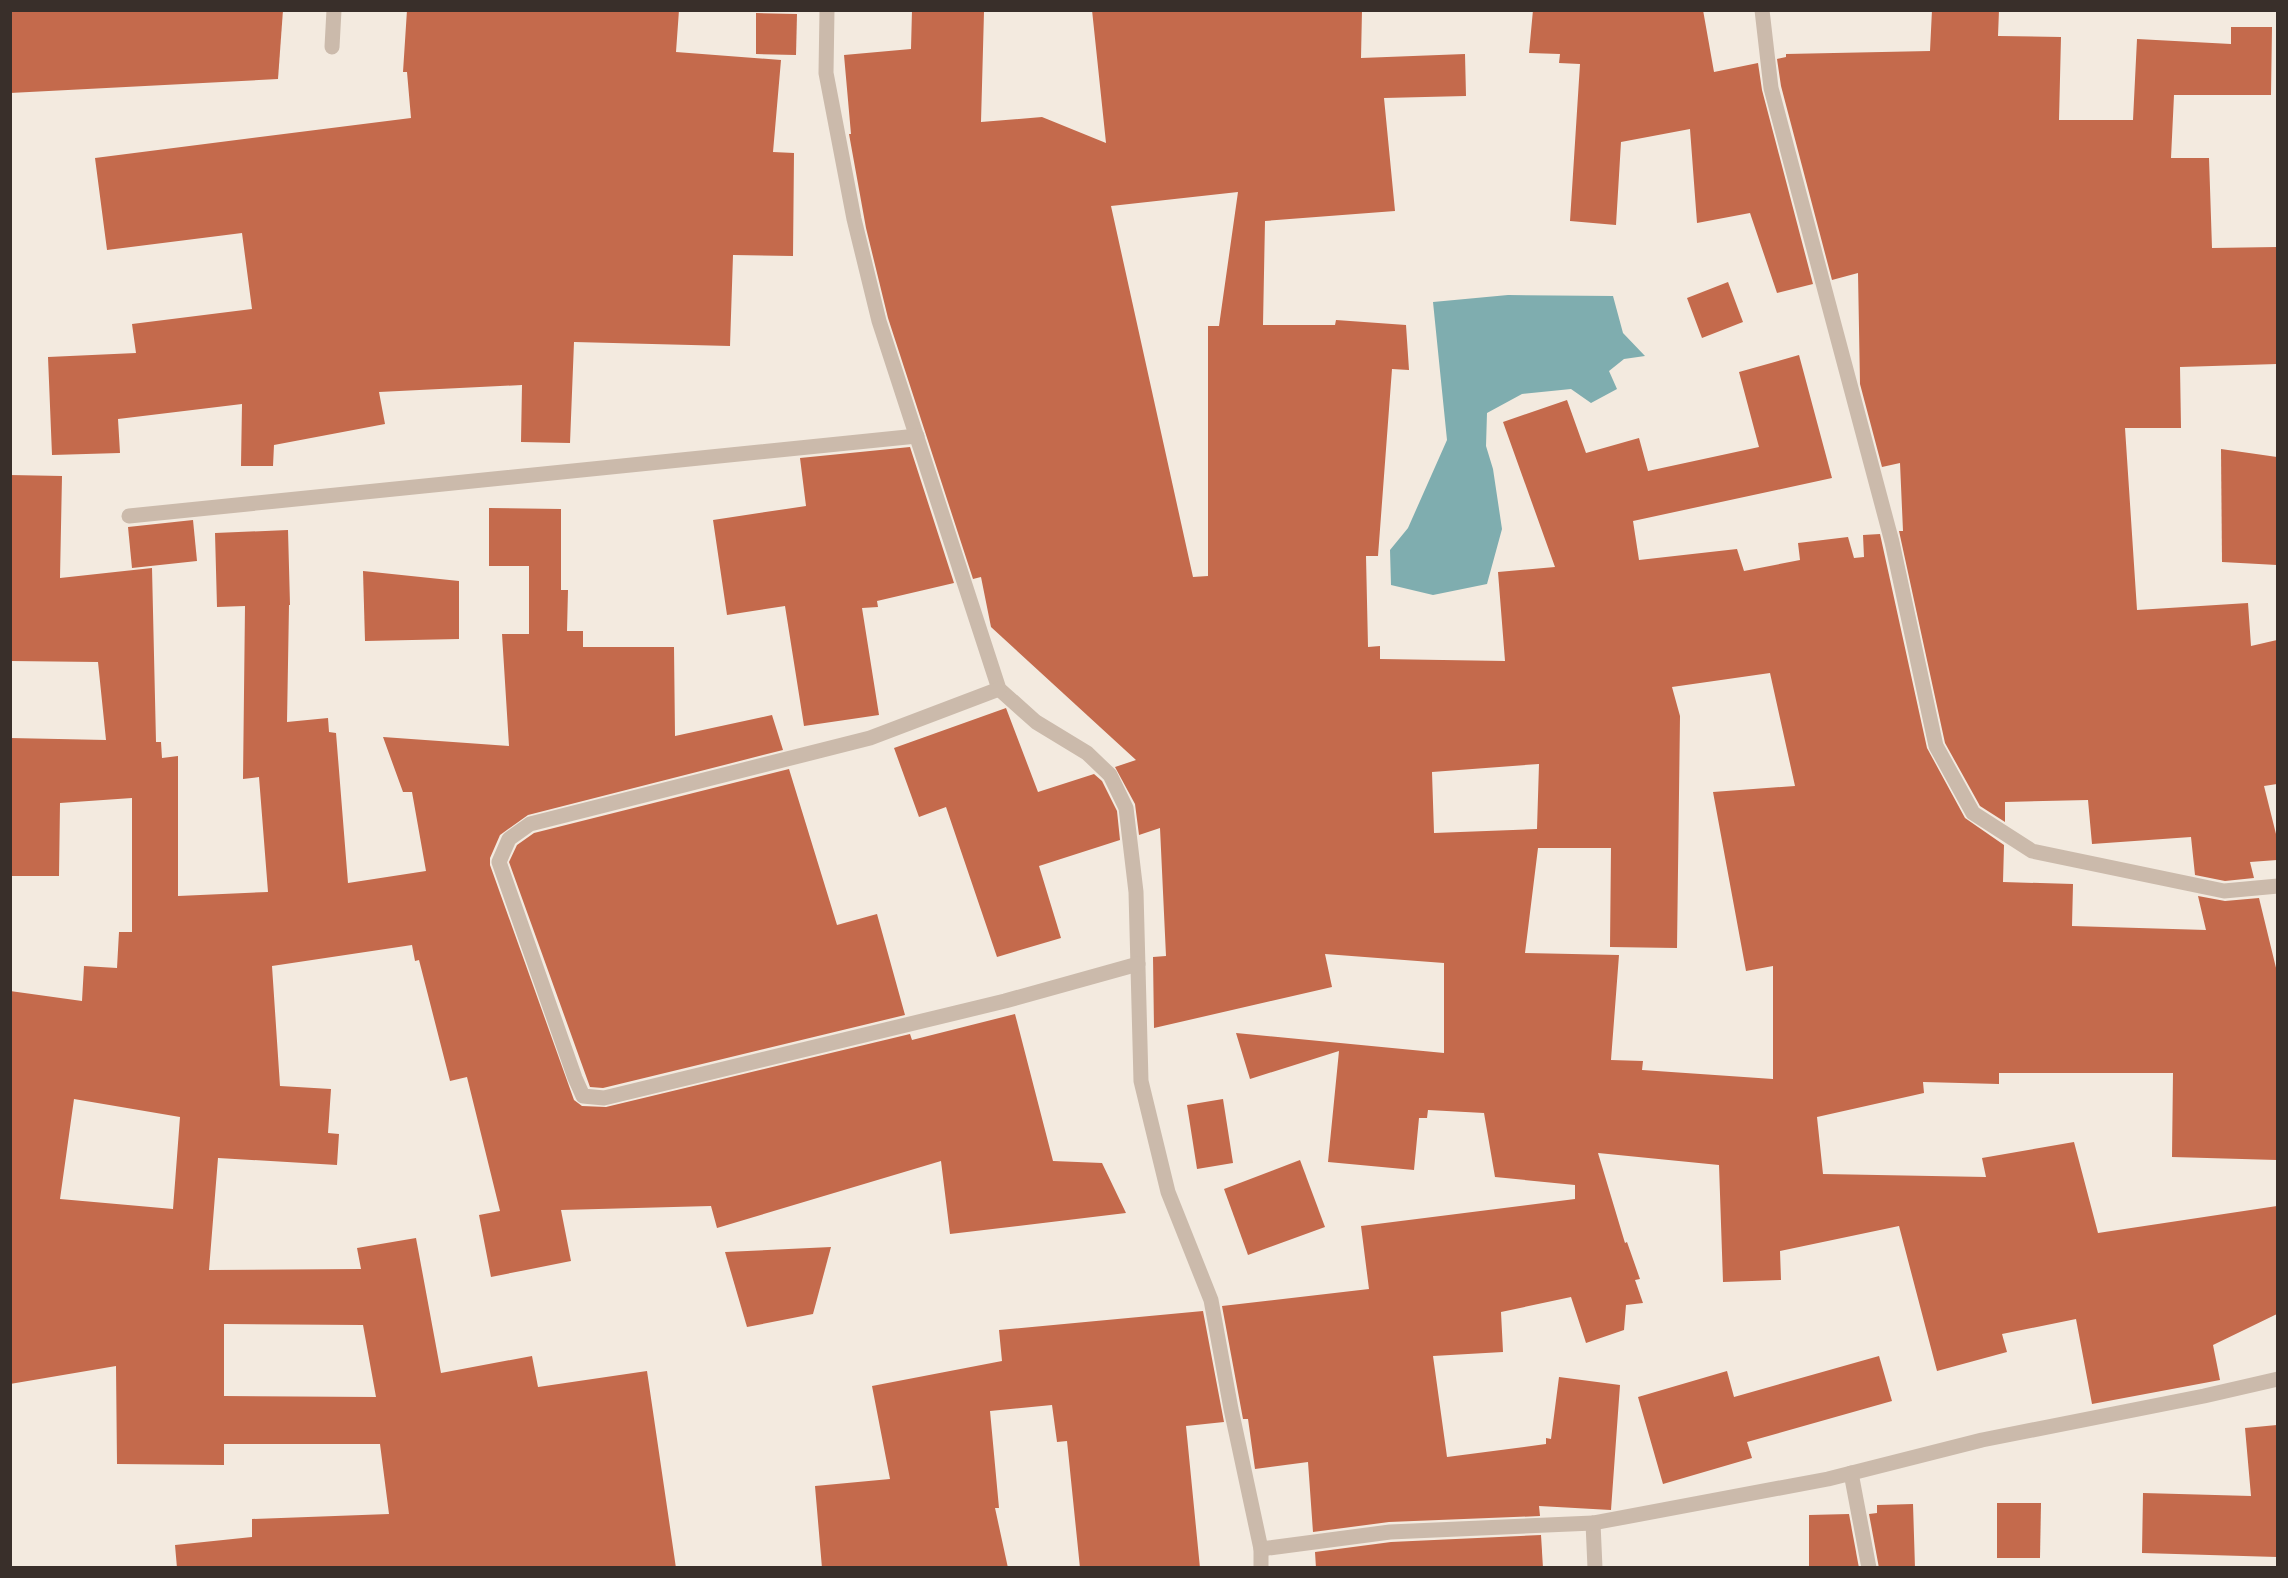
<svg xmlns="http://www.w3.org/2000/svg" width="2288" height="1578" font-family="'Space Grotesk',sans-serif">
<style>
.water{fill:#7fadaf}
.building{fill:#c46a4c;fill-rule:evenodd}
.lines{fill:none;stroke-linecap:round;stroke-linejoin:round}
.minor{stroke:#cbbaab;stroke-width:15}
</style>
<rect width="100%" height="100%" fill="#f3eadf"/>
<!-- water -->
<polygon class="water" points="1508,295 1613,296 1623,333 1645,356 1624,359 1609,371 1617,389 1591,403 1571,389 1522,394 1487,413 1486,446 1493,469 1502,529 1487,584 1433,595 1391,585 1390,550 1408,528 1447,440 1433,302"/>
<!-- building -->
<g class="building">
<polygon points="10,10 283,10 278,79 10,93"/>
<polygon points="407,10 679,10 676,52 781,60 773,152 794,153 793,256 733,255 730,346 574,342 570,443 521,442 522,385 379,392 385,424 274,445 273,466 241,466 242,404 118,419 120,453 52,455 48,357 136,353 132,324 252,309 242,233 107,250 95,158 411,118 407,72 403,72"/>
<path d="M912,10L984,12L981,122L1042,117L1106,143L1092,10H1362L1361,58L1465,54L1466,96L1384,98L1395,211L1265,221L1263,325H1335L1336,320L1406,325L1409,370L1392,369L1378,556H1366L1368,647L1380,646V659L1505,661L1498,572L1555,567L1503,422L1567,400L1586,453L1639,438L1648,471L1759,447L1739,372L1799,355L1832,478L1633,521L1639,560L1737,549L1744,571L1800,560L1798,543L1848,537L1854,558L1864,557L1863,535L1880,534L1927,748L1965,818L2004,845L2003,882L2073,884L2072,926L2206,930L2198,896L2225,901L2259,898L2277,972V1160L2172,1157L2173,1073H1999V1084L1923,1082L1924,1093L1817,1117L1823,1174L1986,1177L1982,1158L2074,1142L2098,1233L2277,1206V1314L2213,1345L2220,1380L2092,1404L2076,1319L2002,1334L2007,1352L1937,1371L1899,1226L1780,1251L1781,1280L1723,1282L1719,1165L1598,1153L1625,1243L1627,1242L1640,1279L1635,1280L1643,1303L1626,1305L1624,1330L1586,1343L1571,1297L1501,1312L1503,1352L1433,1356L1447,1457L1546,1444V1438L1551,1439L1559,1377L1620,1385L1611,1510L1539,1506L1540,1516L1389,1522L1313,1532L1308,1462L1255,1469L1248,1419H1243L1222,1306L1369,1289L1361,1226L1575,1199V1185L1495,1177L1484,1113L1428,1110L1427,1118H1419L1414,1170L1328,1162L1339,1051L1250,1079L1236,1033L1444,1053V963L1325,954L1332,987L1154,1028L1153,957L1166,956L1160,828L1139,835L1135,804L1115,767L1136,760L991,627L981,577L973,579L888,318L866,228L849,134H851L844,55L911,49ZM1238,192L1219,326H1208V576L1193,577L1111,206ZM1770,673L1795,786L1713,792L1746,971L1773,966V1079L1642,1070L1643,1061L1611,1060L1619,955L1525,953L1538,848H1611L1610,947L1677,948L1680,716L1672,687ZM1539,764L1537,829L1434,833L1432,772Z"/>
<polygon points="1533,10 1703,10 1714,72 1758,63 1762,90 1813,284 1777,293 1750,213 1697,223 1690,129 1621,142 1616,225 1570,221 1580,64 1559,63 1560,54 1529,53"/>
<polygon points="1932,10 1999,10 1998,36 2061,37 2059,120 2133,120 2137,39 2231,44 2231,27 2272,27 2271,95 2174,95 2171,158 2209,158 2212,248 2277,247 2277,364 2180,367 2181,428 2125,428 2137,610 2248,603 2251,646 2277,640 2277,784 2264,786 2277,838 2277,860 2250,862 2254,878 2225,881 2195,875 2191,837 2092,844 2088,800 2005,802 2005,822 1980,806 1945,743 1899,531 1903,531 1900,463 1882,467 1860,384 1858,273 1832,280 1781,86 1777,59 1786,57 1786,54 1930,51"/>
<polygon points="756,13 797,14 796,55 756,54"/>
<polygon points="1728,282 1743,322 1702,338 1687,298"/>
<polygon points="910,447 954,583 877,601 878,607 862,608 879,715 804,726 785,606 727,615 713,520 806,506 800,458"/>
<polygon points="2221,449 2277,457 2277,565 2222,562"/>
<path d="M10,475L62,476L60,578L152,568L156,742H161L162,758L178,756V896L268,892L259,777L243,779L245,606L217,607L215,533L288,530L290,605H289L287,722L328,718L329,732L336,733L348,883L426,871L412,792H403L383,737L509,746L502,634H529V566H489V508L561,509V590H568L567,631H583V647H674L675,736L772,715L783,750L528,815L500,835L490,858V865L574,1100L582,1106L606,1107L910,1034L912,1040L1015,1014L1053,1161L1102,1163L1126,1213L950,1234L941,1161L717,1228L711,1206L561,1210L571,1261L491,1277L479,1215L500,1211L467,1077L450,1081L419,960L415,961L412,945L272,966L280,1086L331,1089L328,1133L339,1134L337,1165L218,1158L209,1270L361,1269L357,1248L416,1238L441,1373L532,1356L538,1387L647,1371L676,1568H177L175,1545L252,1537V1519L389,1514L380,1444H224V1465L117,1464L116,1366L10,1384V991L82,1001L84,966L117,968L119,932H132V798L60,803L59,876H10V738L106,740L98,662L10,661ZM74,1099L180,1117L173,1209L60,1199ZM224,1324L363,1325L376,1397L224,1396Z"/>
<polygon points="193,520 197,561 132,568 128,527"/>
<polygon points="363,571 459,581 459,639 365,641"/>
<polygon points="1006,708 1038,792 1094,774 1102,781 1117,811 1120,840 1039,866 1061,938 997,957 946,807 919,817 894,748"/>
<polygon points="789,769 837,925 877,914 905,1015 603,1088 590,1087 509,862 517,845 534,833"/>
<polygon points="1223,1099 1233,1163 1197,1169 1187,1105"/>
<polygon points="1300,1160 1325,1227 1248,1255 1224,1189"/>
<polygon points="831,1247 813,1314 747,1327 725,1252"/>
<polygon points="1203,1311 1224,1422 1186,1426 1200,1568 1080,1568 1067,1441 1057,1442 1052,1405 990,1411 999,1508 995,1508 1008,1568 822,1568 815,1486 890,1479 872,1386 1002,1361 999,1330"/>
<polygon points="1879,1356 1892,1401 1747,1442 1752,1458 1663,1484 1638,1397 1727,1371 1734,1397"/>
<polygon points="2277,1425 2277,1557 2142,1553 2143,1493 2251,1496 2245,1428"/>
<polygon points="1997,1503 2041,1503 2040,1558 1997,1558"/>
<polygon points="1913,1504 1915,1568 1879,1568 1869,1514 1877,1513 1877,1505"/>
<polygon points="1849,1514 1859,1568 1809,1568 1809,1515"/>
<polygon points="1541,1535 1543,1568 1316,1568 1315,1552 1391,1542"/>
</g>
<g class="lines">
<!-- minor -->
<g class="minor">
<polyline points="827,10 826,73 854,219 879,321 999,689 1036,722 1087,753 1110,775 1126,808 1136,892 1141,1081 1168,1192 1211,1300 1231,1409 1261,1549 1261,1568"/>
<polyline points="1762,10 1771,88 1892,542 1936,746 1973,813 2032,851 2224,891 2278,886"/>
<polyline points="332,47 334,10"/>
<polyline points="129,516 917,436"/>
<polyline points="999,689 870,738 530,824 509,839 499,862 575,1078 583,1096 604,1098 1005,1001 1138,964"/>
<polyline points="1851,1473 1869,1568"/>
<polyline points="1593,1523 1595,1568"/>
<polyline points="1261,1549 1390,1532 1593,1523 1828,1479 1982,1440 2204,1396 2278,1379"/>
</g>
</g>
<!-- border -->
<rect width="2288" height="1578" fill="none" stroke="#392f2a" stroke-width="24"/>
</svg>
